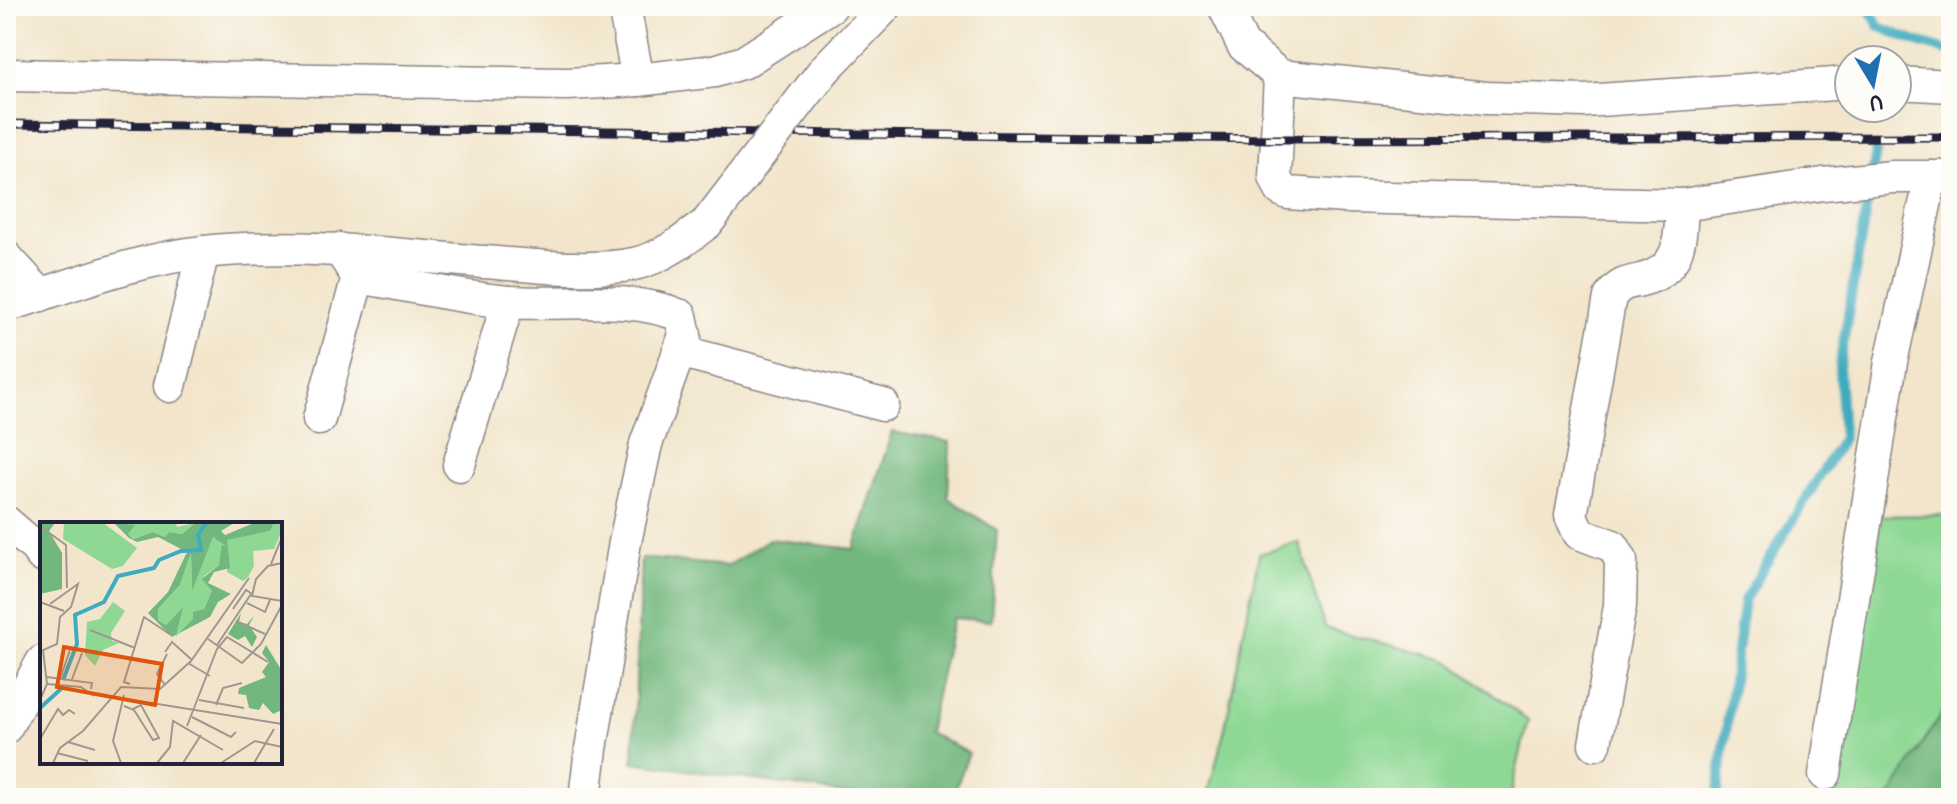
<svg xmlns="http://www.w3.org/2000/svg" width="1957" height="804" font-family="'Patrick Hand',sans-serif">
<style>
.green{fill:#8ed894;stroke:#587d68;stroke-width:2}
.forest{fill:#72b87e;stroke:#4a6d5c;stroke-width:2}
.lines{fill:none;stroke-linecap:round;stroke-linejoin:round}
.stream{stroke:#3fabbe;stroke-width:10}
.minor-casing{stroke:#8a8483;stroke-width:35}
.minor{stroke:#fff;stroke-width:32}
.rail-casing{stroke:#22223b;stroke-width:9}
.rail{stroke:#fdfcf7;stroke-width:6;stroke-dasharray:18;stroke-linecap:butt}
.minor-bridge-casing{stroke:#8a8483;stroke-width:35;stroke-linecap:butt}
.minor-bridge{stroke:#fff;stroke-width:32}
.inset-river{fill:none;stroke:#3fabbe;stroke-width:4}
.inset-road{fill:none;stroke:#9f9791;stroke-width:2}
.view{fill:#de560e;fill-opacity:0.15;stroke:#de560e;stroke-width:4}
.inset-edge{fill:none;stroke:#22223b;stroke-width:4}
</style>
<rect width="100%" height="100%" fill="#fdfcf7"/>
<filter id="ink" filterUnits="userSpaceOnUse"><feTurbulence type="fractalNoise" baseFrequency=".0125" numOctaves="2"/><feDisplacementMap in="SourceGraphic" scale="16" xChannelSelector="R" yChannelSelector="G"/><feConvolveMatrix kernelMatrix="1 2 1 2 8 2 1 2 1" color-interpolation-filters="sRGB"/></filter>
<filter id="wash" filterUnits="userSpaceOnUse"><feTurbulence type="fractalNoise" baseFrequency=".006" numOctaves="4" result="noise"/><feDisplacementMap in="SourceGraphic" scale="32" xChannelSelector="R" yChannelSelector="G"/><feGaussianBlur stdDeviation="1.8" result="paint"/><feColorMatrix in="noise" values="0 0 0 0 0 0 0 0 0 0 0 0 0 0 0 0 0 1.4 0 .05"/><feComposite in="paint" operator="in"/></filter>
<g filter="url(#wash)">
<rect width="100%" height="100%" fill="#f2e5cb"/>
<!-- green -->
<g class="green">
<polygon points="1946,515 1951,517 1951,698 1889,798 1826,798 1872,516"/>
<polygon points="1299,542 1325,628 1447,660 1528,721 1510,798 1207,798 1225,728 1259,554"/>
</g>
<!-- forest -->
<g class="forest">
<polygon points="892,432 950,442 948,498 997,530 991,621 953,618 928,732 969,753 952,798 876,798 633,762 641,558 728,566 769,539 854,549"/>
<polygon points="1951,698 1951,798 1889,798"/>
</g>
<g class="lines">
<!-- stream -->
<g class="stream">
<polyline points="1867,6 1880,27 1914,41 1951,52"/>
<polyline points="1717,798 1744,600 1843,438 1839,367 1876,152"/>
</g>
</g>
</g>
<g filter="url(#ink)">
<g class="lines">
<defs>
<g id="minor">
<polyline points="624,6 638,80"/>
<polyline points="1224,6 1243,45 1280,76 1487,98 1584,101 1849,83"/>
<polyline points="825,69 886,6"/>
<polyline points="6,75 568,84 638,80 715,71 744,62 831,6"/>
<polyline points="1280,76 1275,177 1281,190 1288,193 1346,197 1682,205 1823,184 1892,177 1951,177"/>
<polyline points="1897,83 1951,86"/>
<path d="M339,249L358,277C408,285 460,298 510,302C565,306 630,294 681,316L685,335L646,444L625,542L591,749L585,798"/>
<polyline points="6,257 41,295"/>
<path d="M6,306C70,286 137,259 204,252C297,242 390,254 483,262C529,265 588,273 634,264C662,258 685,240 707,223"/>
<polyline points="679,351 883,405"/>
<polyline points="170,386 203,252"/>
<polyline points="319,419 358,277"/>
<polyline points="459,465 508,302"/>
<polyline points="6,522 35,547 42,556"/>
<polyline points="6,727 42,662"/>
<path d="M1595,744L1620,606L1621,560L1613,546L1579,533L1571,516L1610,297C1619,284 1626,283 1641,280C1682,270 1680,239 1682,205"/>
<polyline points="1825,774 1891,362 1931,177"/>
</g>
</defs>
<!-- minor casing -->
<use href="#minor" class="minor-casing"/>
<!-- minor -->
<use href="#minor" class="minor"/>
<defs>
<polyline id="rail" points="6,124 1276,139 1951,137"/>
</defs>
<!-- rail casing -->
<use href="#rail" class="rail-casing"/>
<!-- rail -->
<use href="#rail" class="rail"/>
<defs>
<polyline id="minor-bridge" points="707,223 825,69"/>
</defs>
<!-- minor-bridge casing -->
<use href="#minor-bridge" class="minor-bridge-casing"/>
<!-- minor-bridge -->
<use href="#minor-bridge" class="minor-bridge"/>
</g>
</g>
<!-- overview -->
<g transform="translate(40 522)">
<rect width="242" height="242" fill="#f2e5cb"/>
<path d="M24,1H63L97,26L83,44L72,47L23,17ZM82,1H136L137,5L155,1L142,12L129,10L125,15L113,10L92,17L88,12L93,3L84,6ZM234,1H242V9L234,27L213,29L214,44L208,55L203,59L187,50L186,18L230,9ZM173,14L186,23L179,43L164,54L172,70L164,87L136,114L141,87L126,103L118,98V87L140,63L151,31L152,68ZM73,80L85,89L71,111L72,119L79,121L63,128L55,144L45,133L47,100L60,97Z" fill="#8ed894"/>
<path d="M0,1H15L9,9L22,31V67L0,72ZM74,1L95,3L88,12L93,17L113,10L125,15L129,10L142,12L155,1H194L181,9L185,13L214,1H234L230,9L187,18L190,46L174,50L168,61L191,72L178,80L170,95L132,115L108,91L128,70L147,30L118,15L97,20L89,16ZM173,15L186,24L182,23L179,43L162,57L172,69L164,87L153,90V97L136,114L143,85L126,103L118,98V87L140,63L151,31L152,69ZM201,91L199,100L207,102L214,94L209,103L217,115L212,125L205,114L198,118L188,112ZM226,123L242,149V188L233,192L223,181L219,188L209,186L206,173L198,172L199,166L226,155L222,150L229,140L222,131Z" fill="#72b87e" fill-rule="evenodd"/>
<path class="inset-river" d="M23,158L37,122L35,93L64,80L78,54L114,46L119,38L141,29L161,28L158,13L166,1M0,186L22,166"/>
<path class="inset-road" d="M1,5L26,23L27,66M242,41L228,44L216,57L212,74L242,79M231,42L242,15M0,80L24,89M207,81L225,90L230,78M193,87L206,68L212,72M196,99L225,112M50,108L95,126M168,117L202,141L221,122L242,83M177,123L211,72M125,130L132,120L152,138M148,141L170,154M7,155L52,161L51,167M20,157L30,128M32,157L42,131M7,162L41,165L54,174M90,162L84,160L104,95L131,113M125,163L117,152L127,132M74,175L242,202M0,178L7,162L3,128L17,122L20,95L31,85L38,62L10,82M159,178L204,186M176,183L183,166L202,161M84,184L94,188L113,218L119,216L101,183L93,187M152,195L191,215L196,210M147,204L177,127L187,115L228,140M0,217L18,187L23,193L29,188L35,192M28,220L55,228M17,231L48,239M13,241L20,226L43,209L81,165L120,167L151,139L209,56M81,241L73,219L84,173M117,241L130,225L133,199L183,228M143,241L161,213M181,241L215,219L242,225M214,241L234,207"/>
<path class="view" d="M24,125L122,142L115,183L17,165Z"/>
<rect width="242" height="242" class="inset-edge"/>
</g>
<!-- margin -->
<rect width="1957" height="804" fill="none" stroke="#fdfcf7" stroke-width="32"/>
<!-- north arrow -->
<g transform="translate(1873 84) rotate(170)"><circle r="38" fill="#fdfcf7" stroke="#a5a5ac" stroke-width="2"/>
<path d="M0-6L14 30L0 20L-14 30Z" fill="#1f6fb2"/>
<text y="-12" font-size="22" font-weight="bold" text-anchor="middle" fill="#22223b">U</text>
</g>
</svg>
